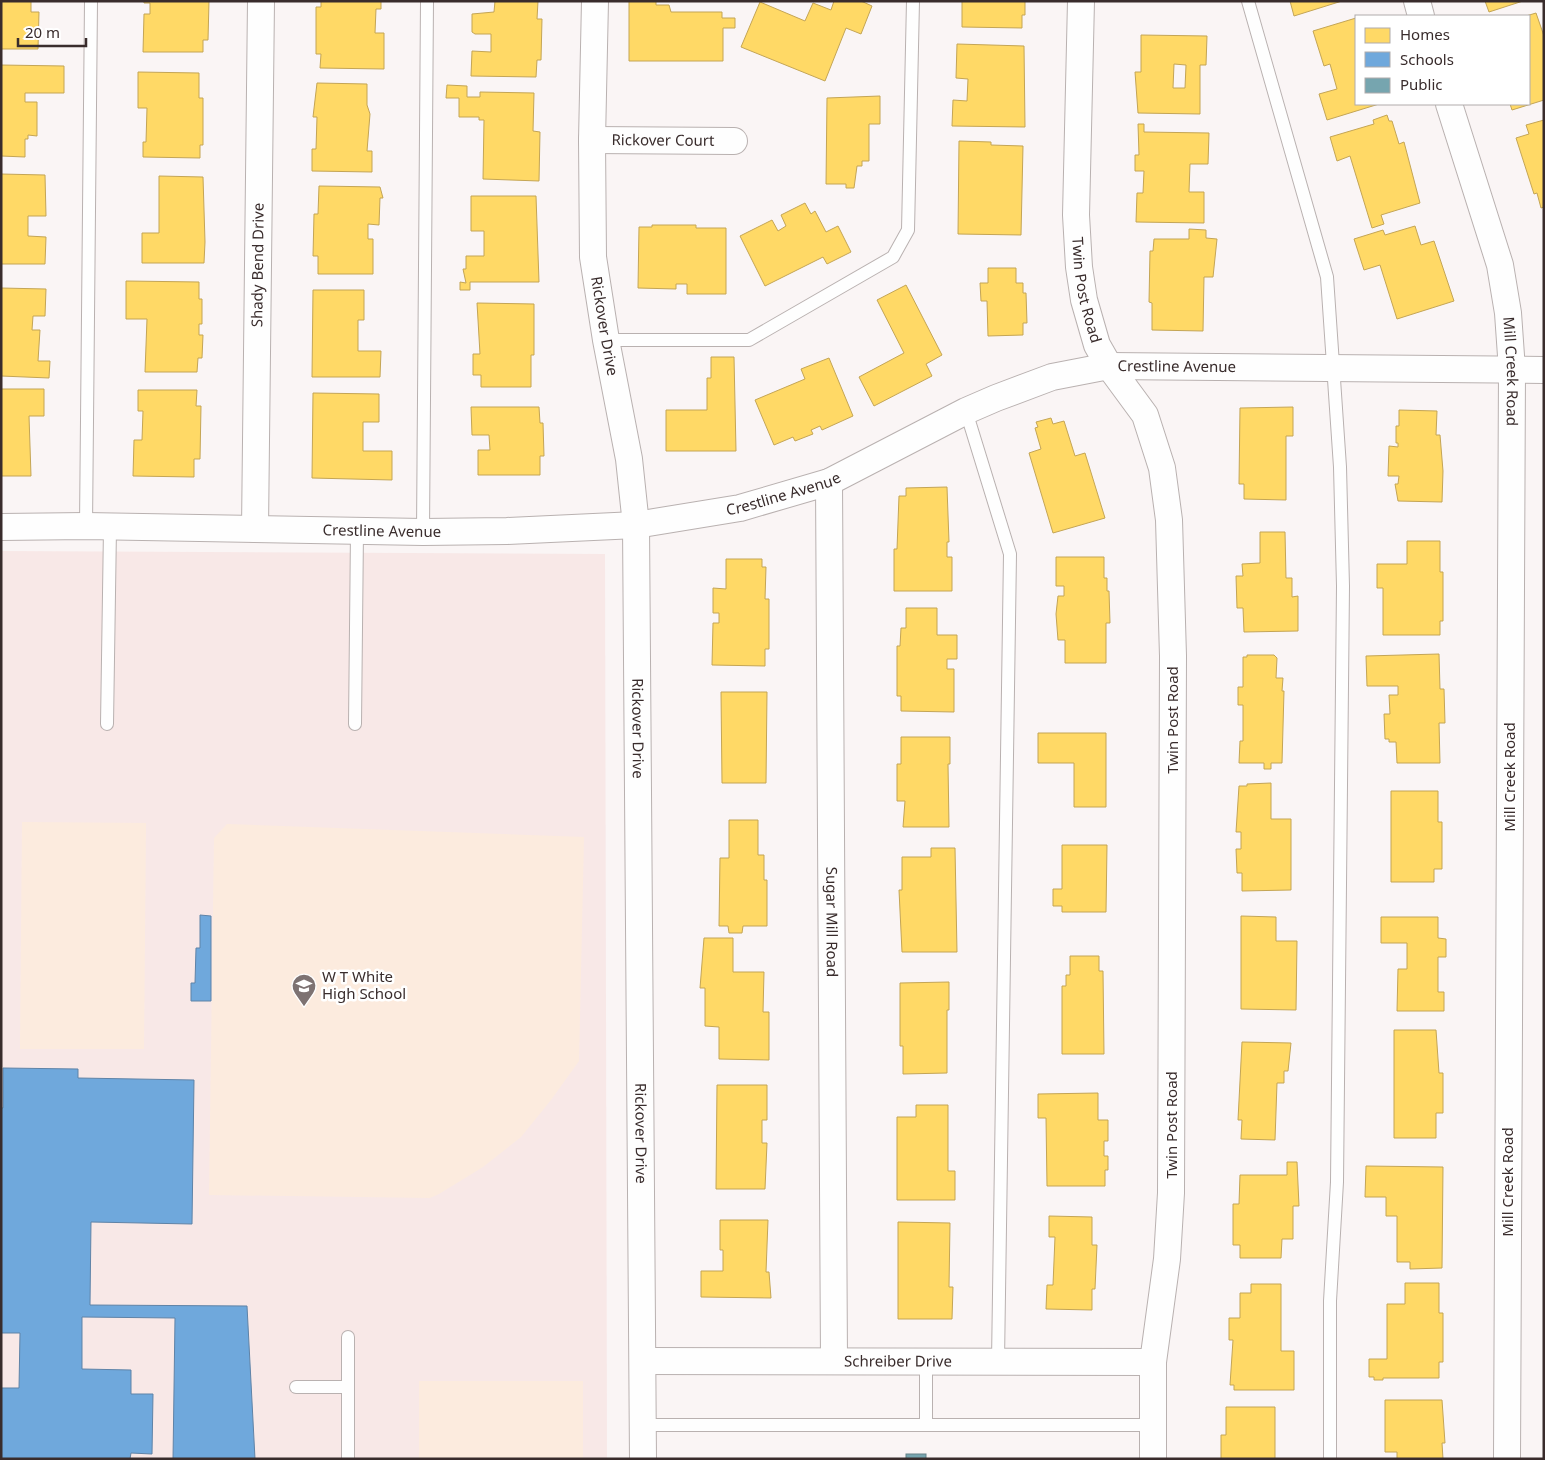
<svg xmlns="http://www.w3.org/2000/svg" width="1545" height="1460" font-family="'Noto Sans',sans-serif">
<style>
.built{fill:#f8e8e7}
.green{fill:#fcebde}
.homes{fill:#ffd966;stroke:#c4a555;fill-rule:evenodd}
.schools{fill:#6fa8dc;stroke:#5f83a7}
.public{fill:#76a5af;stroke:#648188}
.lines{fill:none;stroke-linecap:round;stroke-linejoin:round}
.service-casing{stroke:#b9b1b0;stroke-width:14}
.minor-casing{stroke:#b9b1b0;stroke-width:28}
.service{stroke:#fefefe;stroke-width:12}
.minor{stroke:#fefefe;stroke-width:26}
.labels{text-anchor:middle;stroke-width:5;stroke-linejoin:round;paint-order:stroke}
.street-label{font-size:15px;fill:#392c2c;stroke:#fff}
.poi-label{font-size:15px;fill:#392c2c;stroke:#fff;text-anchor:start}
</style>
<rect width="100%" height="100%" fill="#faf5f5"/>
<!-- built -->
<polygon class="built" points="1,551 605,554 607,1459 1,1459"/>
<!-- green -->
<g class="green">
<polygon points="22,822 146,823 144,1049 20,1049"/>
<polygon points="227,824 584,837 579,1061 551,1100 521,1137 483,1167 439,1194 430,1198 209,1195 214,838"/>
<rect x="419" y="1381" width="164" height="78"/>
</g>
<!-- homes -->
<g class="homes">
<polygon points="1,1 31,1 31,12 39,12 38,49 1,49"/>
<polygon points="144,1 209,1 208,40 203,40 203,52 143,52 144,14 150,14 150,3 144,3"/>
<polygon points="321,1 381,1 381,9 376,9 375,33 384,33 384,69 320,68 321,54 316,54 316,7 321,7"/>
<polygon points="495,1 538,1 537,19 542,19 541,60 537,60 536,77 471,76 472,51 491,52 491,34 475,34 472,32 472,14 494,12"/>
<polygon points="629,1 656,1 656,5 669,5 671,12 722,12 722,18 735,18 735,28 723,28 723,61 629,61"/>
<polygon points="834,1 861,1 872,6 861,34 846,28 825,81 741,47 760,2 805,21 813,3 831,10"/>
<polygon points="962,1 1025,1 1025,15 1022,15 1022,28 962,27"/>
<polygon points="1290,1 1342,1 1294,16"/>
<polygon points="1485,1 1523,1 1489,12"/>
<polygon points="1536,13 1544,36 1544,100 1512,110 1510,104 1529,104 1529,16 1526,16"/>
<polygon points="1356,18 1356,104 1379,104 1327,120 1319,94 1337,89 1330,64 1324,66 1313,31"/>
<path d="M1141,35L1207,36L1206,65H1200V114L1138,113L1135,72H1141ZM1174,64L1186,65L1185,88H1173Z"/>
<polygon points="957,44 1024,46 1025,127 952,126 953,100 967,101 968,79 956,78"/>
<polygon points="1,65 64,66 64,93 25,93 25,102 37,102 37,136 28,135 28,139 25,139 25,157 1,156"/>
<polygon points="138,72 199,73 199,98 203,98 203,145 200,145 200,158 143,157 143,142 146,142 147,108 138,108"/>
<polygon points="317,83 367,84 367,105 370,114 367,151 372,151 372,172 312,171 312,149 316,149 317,117 313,117"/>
<polygon points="447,85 467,86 467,97 480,97 480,92 534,93 533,131 540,132 539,181 483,179 484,120 479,120 479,117 459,117 459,98 446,98"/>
<polygon points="880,96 880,124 869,124 869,161 862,161 862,166 857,166 854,188 846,188 846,184 826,184 827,98"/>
<polygon points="1387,115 1389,121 1392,121 1399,144 1404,142 1420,203 1381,215 1384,224 1372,228 1350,156 1337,161 1330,137 1374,124 1373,120"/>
<polygon points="1544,120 1544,207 1541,208 1537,193 1534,194 1516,138 1529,134 1526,125"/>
<polygon points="1138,124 1144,124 1144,132 1209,133 1208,164 1190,164 1189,192 1204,192 1204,223 1136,222 1137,193 1143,193 1144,171 1135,171 1135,155 1139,155"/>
<polygon points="959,141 991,142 991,145 1023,146 1021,235 958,234"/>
<polygon points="1,174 45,175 46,216 28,216 28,236 46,237 45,264 1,264"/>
<polygon points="159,176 203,177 205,242 204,263 142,263 142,233 159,233"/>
<polygon points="319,186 380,187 383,198 380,198 379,225 368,224 368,239 373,239 373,274 318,274 318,256 313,256 314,214 318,214"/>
<polygon points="471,196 536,196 539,282 470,282 470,290 460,290 460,282 466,283 463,269 466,269 466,256 484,256 484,231 471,231"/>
<polygon points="805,203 811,214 815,211 826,232 838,226 851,252 827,264 823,257 765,286 740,236 772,220 778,231 786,226 781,215"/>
<polygon points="652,225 696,225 696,228 726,228 726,294 687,294 687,284 676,284 676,289 638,288 639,227 652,227"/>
<polygon points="1415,226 1421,245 1434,241 1454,301 1397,319 1380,265 1364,270 1354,239 1383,230 1385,235"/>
<polygon points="1189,229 1206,230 1206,238 1217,239 1213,277 1204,277 1203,331 1152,330 1152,303 1149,302 1150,251 1153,251 1154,239 1189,239"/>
<polygon points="988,268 1016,268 1016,283 1023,283 1023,293 1026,293 1027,323 1023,323 1023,335 988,336 987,301 981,301 980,283 988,283"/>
<polygon points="126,281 199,282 199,299 202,299 202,324 199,324 199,335 203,335 202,358 198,358 197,372 145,372 147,319 126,319"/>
<polygon points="906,285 942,355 926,364 932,376 874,406 859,377 904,353 877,300"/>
<polygon points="1,288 46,289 45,316 33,316 32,330 40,330 38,361 50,361 49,378 1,376"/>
<polygon points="313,290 364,290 364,320 358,320 358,351 381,351 380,377 312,377"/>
<polygon points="477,303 534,304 534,355 531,355 531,387 481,387 481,375 473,375 473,354 480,354"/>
<polygon points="711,357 734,357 736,451 666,451 666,410 707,410 707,378 711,378"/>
<polygon points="829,358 853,416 822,430 820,426 811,430 813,434 795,441 793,437 774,445 755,400 805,379 801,369"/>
<polygon points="1,389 44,389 44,416 29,416 31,476 1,476"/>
<polygon points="138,390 197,390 196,406 201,406 200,459 194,459 194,477 133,476 134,440 142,440 143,411 138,411"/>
<polygon points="313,393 379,394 379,422 363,422 363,451 392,451 392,480 312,478"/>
<polygon points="471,407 539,407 540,423 543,423 544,456 540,456 540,475 478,475 478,450 490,450 489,435 472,435"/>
<polygon points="1293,407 1293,436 1286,436 1286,500 1244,499 1244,484 1239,484 1240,408"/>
<polygon points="1399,410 1437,411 1436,435 1440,435 1443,471 1442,502 1398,501 1395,484 1398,484 1399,476 1388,476 1389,446 1398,447 1398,443 1396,443 1396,426 1399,426"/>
<polygon points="1051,418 1053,424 1064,421 1075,456 1085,453 1105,518 1053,533 1029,453 1041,449 1035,428 1038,427 1036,422"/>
<polygon points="947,487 949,542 947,542 947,557 952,557 952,591 894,591 894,549 897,549 899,496 906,496 906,488"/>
<polygon points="1260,532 1285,532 1286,578 1292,578 1292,597 1298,596 1298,631 1244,632 1243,608 1237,608 1236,576 1243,576 1242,564 1260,563"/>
<polygon points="1407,541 1440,541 1440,572 1443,572 1443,621 1440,621 1440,635 1383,635 1383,588 1377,588 1377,564 1407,564"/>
<polygon points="1056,557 1104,557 1104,578 1107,578 1107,591 1109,591 1110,623 1106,623 1106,663 1065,663 1065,640 1058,640 1056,614 1058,596 1064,596 1064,586 1056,586"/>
<polygon points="726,559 762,559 762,567 766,567 765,599 769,599 769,649 765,649 765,666 712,665 713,623 719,623 719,613 713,613 713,588 726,589"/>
<polygon points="906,608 937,608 937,635 957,635 957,659 947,659 947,669 954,669 954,712 901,711 901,696 897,696 897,646 900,646 901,628 906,628"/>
<polygon points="1439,654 1440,689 1444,689 1445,723 1439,723 1440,763 1397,763 1396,742 1389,742 1389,739 1385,739 1384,714 1390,714 1389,695 1398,695 1398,686 1367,686 1366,656"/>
<polygon points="1247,655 1274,655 1277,658 1276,678 1283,678 1282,691 1284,691 1282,763 1271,763 1271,769 1264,769 1264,763 1239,763 1240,741 1243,741 1243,705 1238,705 1238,687 1243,687 1243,657 1247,657"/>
<polygon points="721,692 767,692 766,783 722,783"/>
<polygon points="1038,733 1106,733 1106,807 1074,807 1074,763 1038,763"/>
<polygon points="901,737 950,737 950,764 948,764 949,827 903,827 905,801 897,801 897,764 901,764"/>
<polygon points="1271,783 1271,819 1291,819 1291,890 1242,891 1242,873 1237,873 1236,849 1241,849 1241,832 1236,832 1239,786 1247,786 1247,784"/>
<polygon points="1391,791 1438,791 1438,822 1442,822 1442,869 1434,869 1434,882 1391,882"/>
<polygon points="729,820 758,820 758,855 764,855 764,880 767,880 767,926 743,926 742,933 729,933 728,926 719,926 720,858 729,858"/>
<polygon points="1062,845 1107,845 1106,912 1062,912 1062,906 1053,906 1053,889 1062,889"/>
<polygon points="931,848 955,848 957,952 902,952 899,890 902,890 902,857 931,857"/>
<polygon points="1241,916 1276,917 1276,941 1297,941 1296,1010 1241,1009"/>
<polygon points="1381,917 1438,917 1438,938 1446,939 1446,957 1438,957 1438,992 1444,992 1444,1011 1397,1011 1398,969 1407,969 1407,943 1381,943"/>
<polygon points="704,938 733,938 733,972 764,972 763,1012 769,1012 769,1060 719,1059 719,1027 705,1026 705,988 700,988"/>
<polygon points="1070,956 1099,956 1099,971 1103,971 1104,1054 1062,1054 1062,986 1066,986 1066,975 1070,975"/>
<polygon points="949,982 949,1010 947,1010 947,1073 903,1074 903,1046 900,1046 900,983"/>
<polygon points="1394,1030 1436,1030 1439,1073 1443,1073 1443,1113 1436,1113 1436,1138 1394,1138"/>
<polygon points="1242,1042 1291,1043 1288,1071 1284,1071 1284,1083 1277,1083 1275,1140 1241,1139 1242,1120 1238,1120"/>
<polygon points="717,1085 767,1085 767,1120 762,1120 762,1143 767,1143 765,1189 716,1189"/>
<polygon points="1098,1093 1098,1120 1108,1120 1108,1141 1104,1141 1104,1156 1108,1156 1108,1170 1105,1170 1105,1186 1047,1186 1046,1118 1038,1118 1038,1094"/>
<polygon points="916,1105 948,1105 948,1171 955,1171 955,1200 897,1200 897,1117 916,1117"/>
<polygon points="1287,1162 1297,1162 1299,1206 1293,1206 1293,1239 1282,1239 1281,1258 1240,1258 1240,1245 1233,1245 1233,1204 1239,1204 1240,1175 1287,1175"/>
<polygon points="1366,1166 1443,1167 1442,1268 1410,1269 1410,1262 1397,1262 1397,1216 1386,1216 1386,1197 1365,1197"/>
<polygon points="1049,1216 1092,1217 1092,1245 1097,1245 1095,1289 1092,1289 1092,1310 1046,1309 1047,1285 1053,1285 1055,1237 1049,1237"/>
<polygon points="720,1220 768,1220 766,1272 769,1272 771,1298 701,1297 701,1271 723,1271 723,1250 720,1250"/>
<polygon points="898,1222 950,1223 949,1287 953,1287 952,1319 898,1319"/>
<polygon points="1405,1283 1439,1283 1439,1313 1443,1313 1443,1362 1439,1362 1439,1378 1383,1378 1383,1380 1374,1380 1374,1377 1369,1377 1369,1359 1387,1359 1387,1304 1405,1304"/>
<polygon points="1251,1284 1281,1284 1281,1351 1294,1351 1294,1390 1234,1390 1234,1385 1230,1385 1233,1340 1229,1340 1229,1318 1240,1318 1240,1293 1251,1293"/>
<polygon points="1385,1400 1442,1400 1445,1443 1442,1443 1443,1459 1397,1459 1397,1452 1385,1452"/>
<polygon points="1226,1407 1275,1407 1275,1459 1221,1459 1221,1435 1226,1435"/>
</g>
<!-- schools -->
<g class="schools">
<polygon points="200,915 211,916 211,1001 191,1001 191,983 195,983 196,948 200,948"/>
<polygon points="3,1068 78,1069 78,1078 194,1080 192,1224 91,1222 90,1305 247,1306 255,1459 173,1459 175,1318 82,1317 82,1369 131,1370 131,1394 153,1394 152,1454 131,1453 130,1459 1,1459 1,1388 19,1388 20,1333 1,1333 1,1108 3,1108"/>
</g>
<!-- public -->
<rect class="public" x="906" y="1454" width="20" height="5"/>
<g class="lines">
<defs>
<g id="service">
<polyline points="1248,1 1327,277 1340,467 1343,586 1337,1182 1330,1301 1330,1459"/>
<polyline points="606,340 749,340 893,257 908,230 913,1"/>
<polyline points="966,411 1010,554 998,1361"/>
<polyline points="86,526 91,1"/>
<polyline points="423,532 427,1"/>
<polyline points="107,724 110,528"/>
<polyline points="355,724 357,531"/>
<polyline points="926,1361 926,1425"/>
<polyline points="296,1387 348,1387"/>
<polyline points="643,1425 1153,1425"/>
<polyline points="348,1459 348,1337"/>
</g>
<g id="minor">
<path id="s1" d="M595,1L592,140L593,257L606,340L629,459L636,525L643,1459"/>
<path id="s2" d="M1081,1L1076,215L1079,267L1084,300L1097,345L1109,366L1145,415L1162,468L1169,520L1173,656L1171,1193L1167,1259L1153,1362V1459"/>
<polyline points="1417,1 1421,16"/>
<path id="s3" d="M1449,104L1500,265L1508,313L1512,370L1507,1459"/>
<path id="s4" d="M592,140L734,141"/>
<path id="s5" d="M829,482L834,1361"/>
<path id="s6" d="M1,527L86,526L423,532L507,531L636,525L740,508L829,482L966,411L996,398L1052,377L1109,366L1544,370"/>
<path id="s7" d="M255,529L261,1"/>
<path id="s8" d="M643,1361L1153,1362"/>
</g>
</defs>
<!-- service casing -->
<use href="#service" class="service-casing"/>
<!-- minor casing -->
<use href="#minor" class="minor-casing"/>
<!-- service -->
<use href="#service" class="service"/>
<!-- minor -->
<use href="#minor" class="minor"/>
</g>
<!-- icons -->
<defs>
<symbol id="school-pin" viewBox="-11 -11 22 30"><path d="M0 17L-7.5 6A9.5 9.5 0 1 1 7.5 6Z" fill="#7d7272" stroke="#fff"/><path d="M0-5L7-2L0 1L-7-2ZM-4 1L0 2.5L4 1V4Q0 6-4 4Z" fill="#fff"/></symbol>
</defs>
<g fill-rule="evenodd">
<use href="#school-pin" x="290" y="972" width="28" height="38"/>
</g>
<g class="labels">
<!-- street labels -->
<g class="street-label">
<text dy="5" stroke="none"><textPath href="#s4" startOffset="71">Rickover Court</textPath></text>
<text dy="5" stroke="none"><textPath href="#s7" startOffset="264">Shady Bend Drive</textPath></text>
<text dy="5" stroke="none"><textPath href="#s2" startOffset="290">Twin Post Road</textPath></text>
<text dy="5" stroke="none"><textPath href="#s1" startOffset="326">Rickover Drive</textPath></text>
<text dy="5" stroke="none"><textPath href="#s6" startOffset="1206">Crestline Avenue</textPath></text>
<text dy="5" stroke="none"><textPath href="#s3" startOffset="276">Mill Creek Road</textPath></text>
<text dy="5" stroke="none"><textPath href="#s6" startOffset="786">Crestline Avenue</textPath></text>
<text dy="5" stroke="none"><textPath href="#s6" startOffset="381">Crestline Avenue</textPath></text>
<text transform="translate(1173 720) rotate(-90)" y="5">Twin Post Road</text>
<text dy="5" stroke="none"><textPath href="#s1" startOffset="731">Rickover Drive</textPath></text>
<text transform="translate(1510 777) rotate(-90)" y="5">Mill Creek Road</text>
<text dy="5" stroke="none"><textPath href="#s5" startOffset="440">Sugar Mill Road</textPath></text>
<text transform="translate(1172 1125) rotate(-90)" y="5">Twin Post Road</text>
<text dy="5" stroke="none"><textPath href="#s1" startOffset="1136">Rickover Drive</textPath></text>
<text transform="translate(1508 1182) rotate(-90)" y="5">Mill Creek Road</text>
<text dy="5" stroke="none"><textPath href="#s8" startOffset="255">Schreiber Drive</textPath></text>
</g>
<!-- poi labels -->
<g class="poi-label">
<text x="322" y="982">W T White<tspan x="322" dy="17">High School</tspan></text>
</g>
</g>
<!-- border -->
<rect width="1545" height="1460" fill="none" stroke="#392c2c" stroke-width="5"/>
<!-- legend -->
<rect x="1355" y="15" width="175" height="90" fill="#ffffff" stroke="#b0abab"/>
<rect x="1365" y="28" width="25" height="15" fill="#ffd966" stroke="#b0abab"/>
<text x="1400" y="40" font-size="15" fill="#392c2c">Homes</text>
<rect x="1365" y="52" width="25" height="15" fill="#6fa8dc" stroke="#b0abab"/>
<text x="1400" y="65" font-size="15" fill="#392c2c">Schools</text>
<rect x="1365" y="78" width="25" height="15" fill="#76a5af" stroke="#b0abab"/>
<text x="1400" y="90" font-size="15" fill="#392c2c">Public</text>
<!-- scale -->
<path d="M18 38v8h68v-8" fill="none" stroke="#392c2c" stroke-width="2.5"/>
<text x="25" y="38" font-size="15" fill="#392c2c" stroke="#ffffff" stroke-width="4" paint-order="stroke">20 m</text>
</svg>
